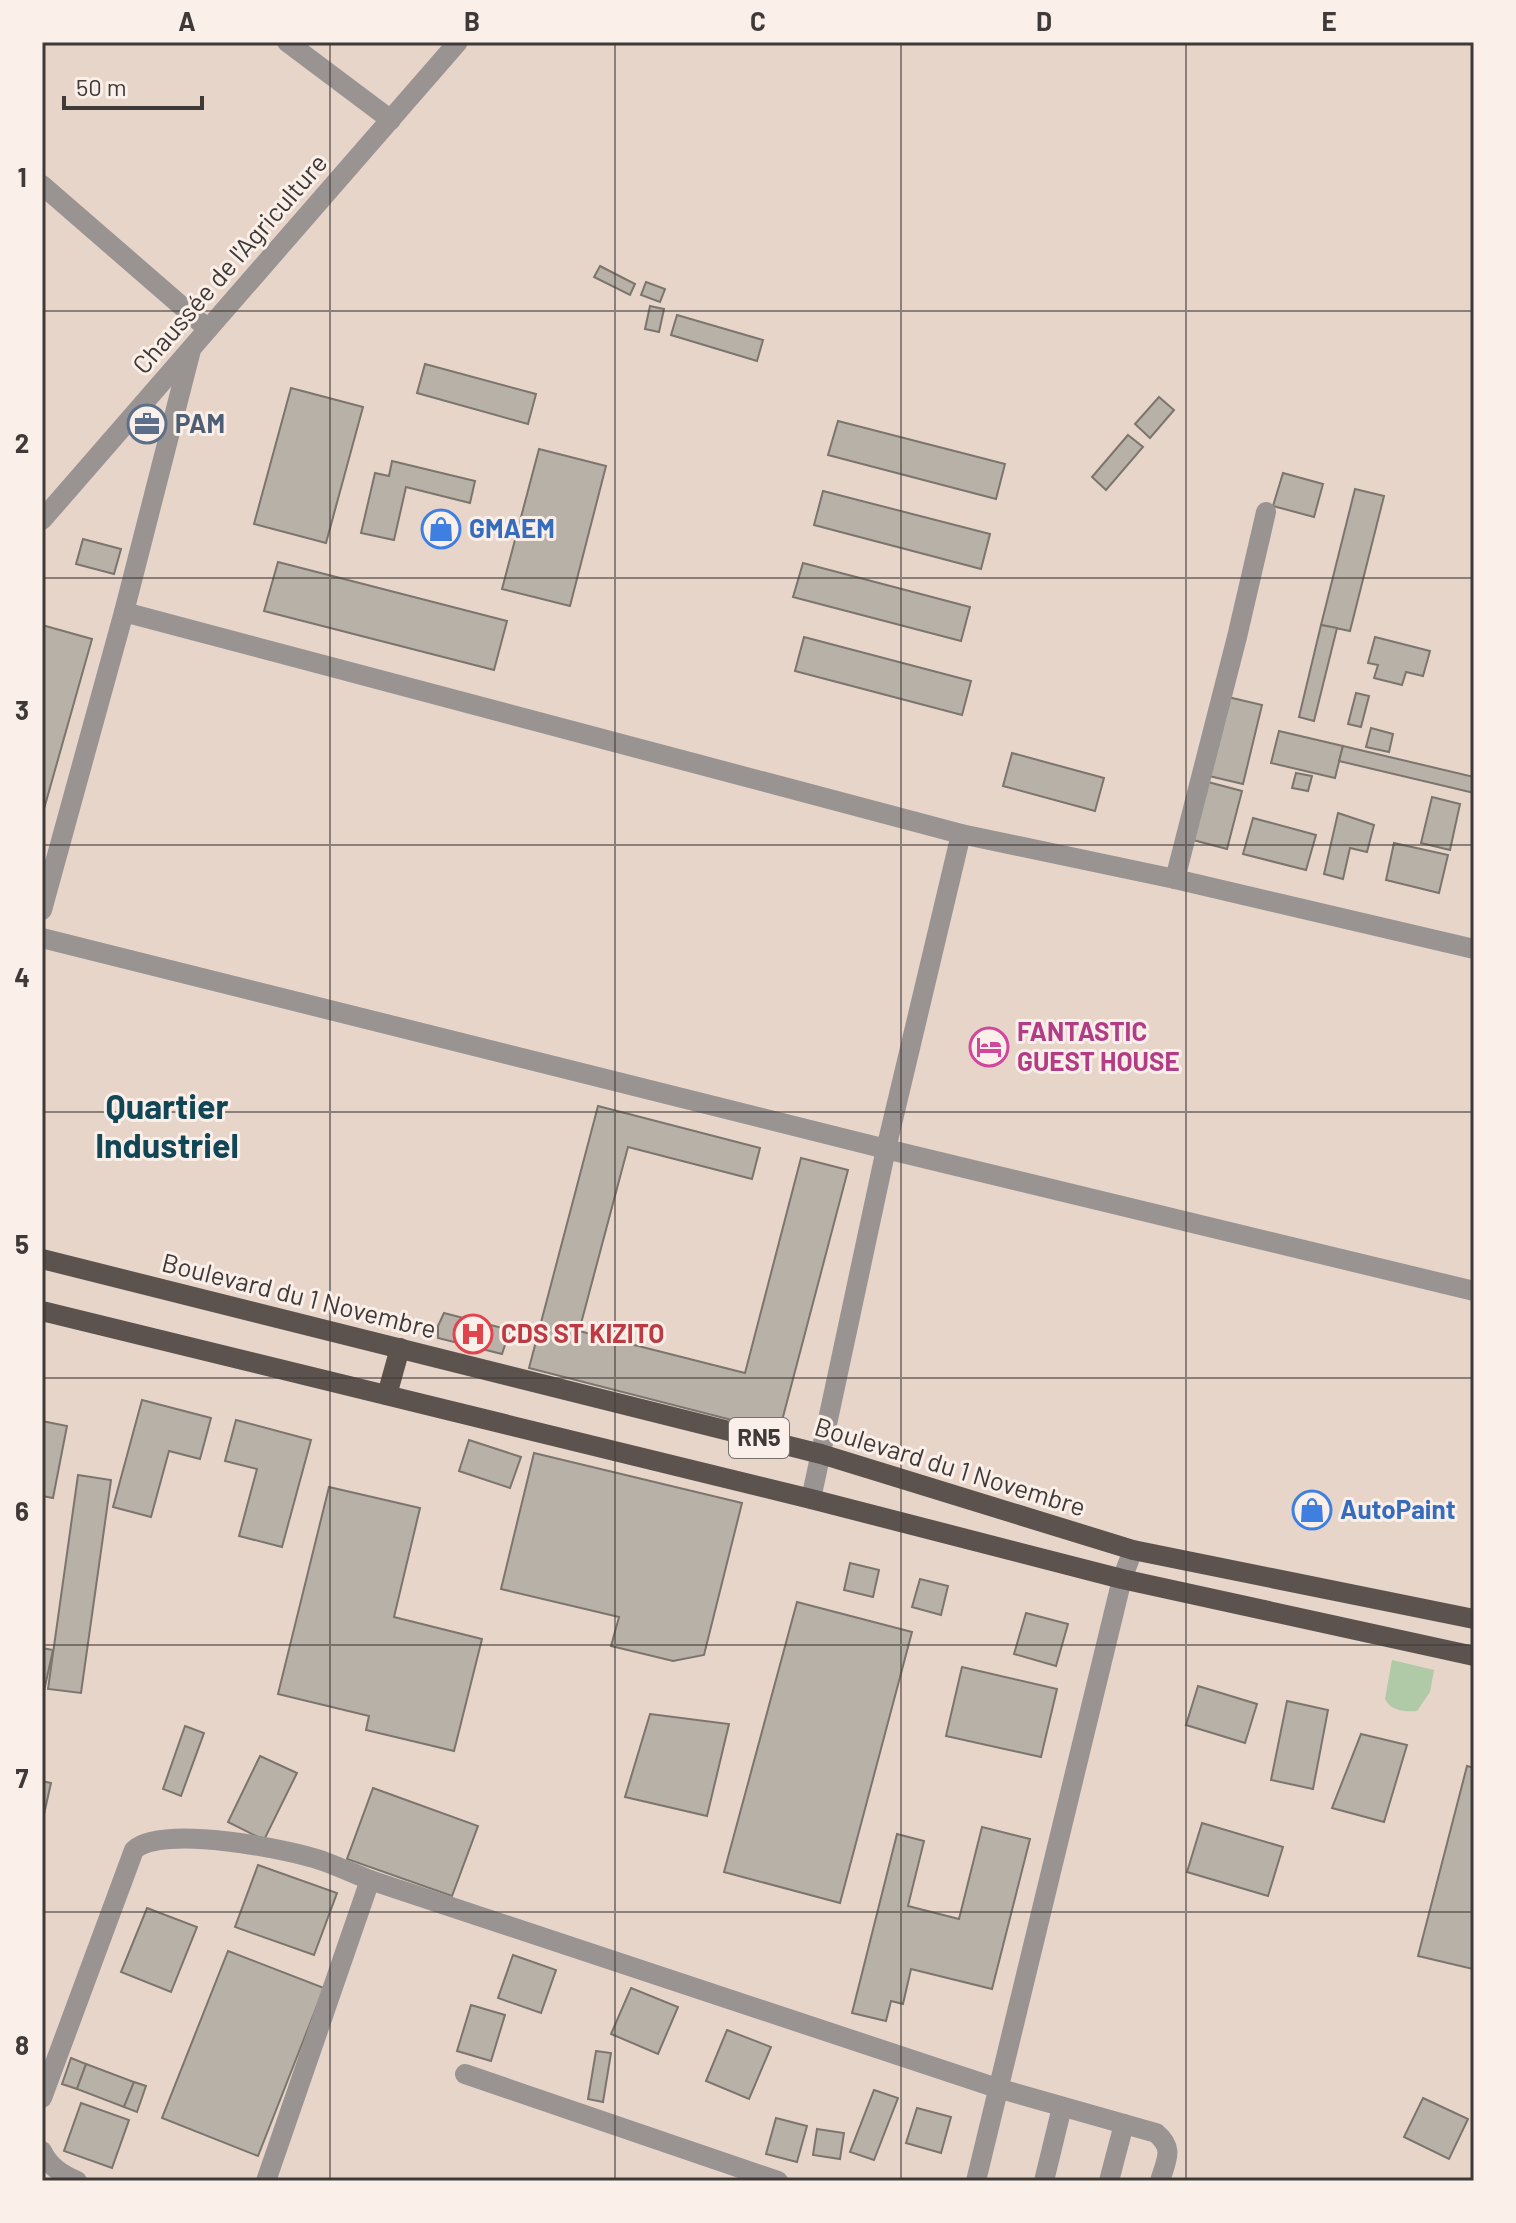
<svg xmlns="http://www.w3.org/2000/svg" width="1516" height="2223" font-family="Barlow,sans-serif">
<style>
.built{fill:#e7d5ca}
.green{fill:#b0c9a7}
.building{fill:#b8b1a8;stroke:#7c756d;stroke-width:2}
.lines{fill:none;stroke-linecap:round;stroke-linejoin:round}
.minor{stroke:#999492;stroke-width:20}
.major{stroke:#5c534f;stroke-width:20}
.grid{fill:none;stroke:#3f3a37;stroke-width:2;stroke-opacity:0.55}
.labels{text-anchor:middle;stroke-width:6;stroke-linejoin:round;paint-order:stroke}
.shield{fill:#fbf0e9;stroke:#77716c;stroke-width:2}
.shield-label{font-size:24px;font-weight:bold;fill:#3f3a37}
.street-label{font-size:26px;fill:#3f3a37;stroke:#fbf0e9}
.service-label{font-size:26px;font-weight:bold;fill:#4e5e75;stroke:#fbf0e9;text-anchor:start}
.shop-label{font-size:26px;font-weight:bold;fill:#366cbe;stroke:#fbf0e9;text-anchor:start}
.hotel-label{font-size:26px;font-weight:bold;fill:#b23c85;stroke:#fbf0e9;text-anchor:start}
.health-label{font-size:26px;font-weight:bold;fill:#be3a42;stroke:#fbf0e9;text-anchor:start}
.district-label{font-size:34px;font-weight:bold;fill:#104656;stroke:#fbf0e9}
.neatline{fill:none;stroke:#3f3a37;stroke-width:3}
.grid-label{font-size:26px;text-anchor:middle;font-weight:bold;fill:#3f3a37}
</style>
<rect width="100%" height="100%" fill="#eee2dc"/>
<!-- built -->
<rect class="built" x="42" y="42" width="1432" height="2139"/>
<!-- green -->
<path class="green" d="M1392,1660L1434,1670L1430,1692L1417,1711C1406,1712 1390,1711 1385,1699Z"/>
<!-- building -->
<g class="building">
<polygon points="600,266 635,284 630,295 594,277"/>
<polygon points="646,282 665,289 660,302 641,295"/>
<polygon points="650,306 664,309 659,332 645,329"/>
<polygon points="677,315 763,340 757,361 671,335"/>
<polygon points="425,364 536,394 528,424 417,393"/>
<polygon points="291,388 363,407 326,543 254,524"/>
<polygon points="1159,397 1174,410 1150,438 1135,424"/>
<polygon points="838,421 1005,464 996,499 828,455"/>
<polygon points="1128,435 1143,447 1106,490 1092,477"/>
<polygon points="539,449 606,466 570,606 502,589"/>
<polygon points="392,461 475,481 470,503 406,487 394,540 361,533 375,473 389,476"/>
<polygon points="1283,473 1323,484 1314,517 1273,506"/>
<polygon points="1355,489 1384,496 1350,631 1321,625"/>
<polygon points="823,491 990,534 981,569 814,525"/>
<polygon points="83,539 121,549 114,574 76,564"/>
<polygon points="278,562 507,621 494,670 264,611"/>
<polygon points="803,563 970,607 961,641 793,597"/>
<polygon points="42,625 92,639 42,816"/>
<polygon points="1321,625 1337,628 1314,721 1299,717"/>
<polygon points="804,637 971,681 962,715 795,671"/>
<polygon points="1375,637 1430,651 1423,676 1406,672 1402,685 1374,678 1378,665 1368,663"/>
<polygon points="1356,693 1369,696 1361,727 1348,724"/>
<polygon points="1228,697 1262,705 1243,784 1209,776"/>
<polygon points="1371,728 1393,734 1389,752 1366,747"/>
<polygon points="1279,731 1343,746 1335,778 1271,763"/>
<polygon points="1343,746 1474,777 1474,793 1339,761"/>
<polygon points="1012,753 1104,778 1095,811 1003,786"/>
<polygon points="1296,773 1312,776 1308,791 1292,788"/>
<polygon points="1208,782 1242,791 1227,849 1193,840"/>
<polygon points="1432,797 1460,804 1450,850 1421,843"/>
<polygon points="1338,813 1374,825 1367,852 1350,848 1343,879 1324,874"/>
<polygon points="1253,818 1316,835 1306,870 1243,854"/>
<polygon points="1394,843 1448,855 1439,893 1386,880"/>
<polygon points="598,1106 760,1148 752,1179 628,1147 579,1331 745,1373 801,1158 848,1170 779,1432 529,1368"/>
<polygon points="444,1313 510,1330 502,1354 438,1338 438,1326"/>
<polygon points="142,1400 211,1418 200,1459 169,1451 151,1517 113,1507"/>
<polygon points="236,1420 311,1440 282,1547 239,1536 257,1469 225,1461"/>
<polygon points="42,1421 67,1426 53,1498 42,1496"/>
<polygon points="469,1440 521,1457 510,1488 459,1471"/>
<polygon points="534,1453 742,1503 704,1655 673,1661 611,1646 619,1617 501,1589"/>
<polygon points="78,1475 111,1480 81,1693 48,1689"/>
<polygon points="329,1487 420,1508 394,1617 482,1639 454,1751 366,1730 369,1716 278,1694"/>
<polygon points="850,1563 879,1570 873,1597 844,1590"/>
<polygon points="920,1579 948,1586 941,1615 912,1607"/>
<polygon points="797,1602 912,1632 840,1903 724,1872"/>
<polygon points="1026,1613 1068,1624 1056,1666 1014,1654"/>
<polygon points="42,1648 53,1650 44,1691 42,1690"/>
<polygon points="962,1667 1057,1689 1041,1757 946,1736"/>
<polygon points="1198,1686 1257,1704 1245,1743 1186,1725"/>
<polygon points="1287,1701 1328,1710 1313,1789 1271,1780"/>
<polygon points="650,1714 729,1724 707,1816 625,1797"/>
<polygon points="185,1726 204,1733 181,1796 163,1789"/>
<polygon points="1361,1734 1407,1745 1384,1822 1332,1808"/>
<polygon points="260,1756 297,1773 264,1840 228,1822"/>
<polygon points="1467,1766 1474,1768 1473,1969 1418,1956"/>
<polygon points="42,1781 51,1783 42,1823"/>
<polygon points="373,1788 478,1826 452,1896 347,1859"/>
<polygon points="1202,1823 1283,1847 1268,1896 1187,1872"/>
<polygon points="982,1827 1030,1839 992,1989 911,1969 903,2004 891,2001 886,2021 852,2013 897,1834 924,1841 908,1906 959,1919"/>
<polygon points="258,1865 337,1893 314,1955 235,1927"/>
<polygon points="147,1908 197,1927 171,1992 121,1972"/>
<polygon points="228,1951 324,1988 258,2156 162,2118"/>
<polygon points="513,1955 556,1970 541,2013 498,1998"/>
<polygon points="631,1988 678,2007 658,2054 611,2034"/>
<polygon points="471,2005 505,2015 491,2061 457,2051"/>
<polygon points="727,2030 771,2047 749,2099 706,2081"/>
<polygon points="596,2051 611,2053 603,2102 588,2099"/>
<polygon points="71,2058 86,2064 77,2089 62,2084"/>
<polygon points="86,2064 134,2082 124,2107 77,2089"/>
<polygon points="134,2082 146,2086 137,2112 124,2107"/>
<polygon points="874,2090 898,2098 874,2160 850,2152"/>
<polygon points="1423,2098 1468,2119 1449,2159 1404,2137"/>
<polygon points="81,2103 129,2120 112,2168 64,2151"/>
<polygon points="917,2108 951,2117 941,2153 906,2143"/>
<polygon points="776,2118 807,2126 797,2162 766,2154"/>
<polygon points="817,2129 844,2133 840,2159 813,2155"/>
</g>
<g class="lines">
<!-- minor -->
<g class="minor">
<polyline points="287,42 391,120"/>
<polyline points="42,185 208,329"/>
<polyline points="42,520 458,42"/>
<polyline points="124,612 961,834 1175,879 1474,949"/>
<polyline points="1175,879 1237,637 1266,512"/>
<polyline points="42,910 124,612 191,350"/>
<polyline points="42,938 886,1149 1474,1291"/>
<polyline points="811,1499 886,1149 961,834"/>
<polyline points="465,2074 778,2181"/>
<path d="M42,2098L134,1850C162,1824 288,1849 323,1861C339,1867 355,1874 370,1880L997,2088L1156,2133C1175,2149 1166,2160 1160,2181"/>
<path d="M42,2151C49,2166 61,2174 77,2181"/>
<polyline points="266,2181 370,1880"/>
<polyline points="976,2181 1122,1579 1133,1550"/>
<polyline points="1044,2181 1062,2107"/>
<polyline points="1109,2181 1124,2124"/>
</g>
<!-- major -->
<g class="major">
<polyline points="42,1259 821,1454 1133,1550 1474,1619"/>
<polyline points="42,1311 811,1499 1122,1579 1474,1656"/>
<polyline points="387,1395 400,1348"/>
</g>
</g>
<!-- grid -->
<path class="grid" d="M330,42V2181M615,42V2181M901,42V2181M1186,42V2181M42,311H1474M42,578H1474M42,845H1474M42,1112H1474M42,1378H1474M42,1645H1474M42,1912H1474"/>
<!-- icons -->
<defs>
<symbol id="office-ring" viewBox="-11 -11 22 22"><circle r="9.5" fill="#fbf0e9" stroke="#5c6f8a" stroke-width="1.5"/><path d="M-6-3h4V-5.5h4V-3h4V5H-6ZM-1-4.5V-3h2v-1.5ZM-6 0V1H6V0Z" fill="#5c6f8a"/></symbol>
<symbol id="shop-ring" viewBox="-11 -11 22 22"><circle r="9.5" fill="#fbf0e9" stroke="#3f7fe0" stroke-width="1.5"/><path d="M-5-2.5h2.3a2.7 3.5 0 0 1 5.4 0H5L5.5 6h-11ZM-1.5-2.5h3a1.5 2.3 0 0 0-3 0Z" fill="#3f7fe0"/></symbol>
<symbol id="hotel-ring" viewBox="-11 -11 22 22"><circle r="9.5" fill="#fbf0e9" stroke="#d1479c" stroke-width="1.5"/><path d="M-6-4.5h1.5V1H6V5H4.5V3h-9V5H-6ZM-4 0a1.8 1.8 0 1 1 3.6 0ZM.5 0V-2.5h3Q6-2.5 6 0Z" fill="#d1479c"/></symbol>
<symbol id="hospital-ring" viewBox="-11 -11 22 22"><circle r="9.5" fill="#fbf0e9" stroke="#e0444e" stroke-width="1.5"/><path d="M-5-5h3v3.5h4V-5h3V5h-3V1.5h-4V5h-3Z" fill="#e0444e"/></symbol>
</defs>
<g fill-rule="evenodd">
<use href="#office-ring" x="125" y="402" width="44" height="44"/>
<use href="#shop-ring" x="419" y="507" width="44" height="44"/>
<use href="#hotel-ring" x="967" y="1025" width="44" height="44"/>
<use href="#hospital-ring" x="451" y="1312" width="44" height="44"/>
<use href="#shop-ring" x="1290" y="1488" width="44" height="44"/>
</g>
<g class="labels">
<!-- shield labels -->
<rect class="shield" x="729" y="1418" width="60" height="40" rx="6"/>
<g class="shield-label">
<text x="759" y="1446">RN5</text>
</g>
<!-- street labels -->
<g class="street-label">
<text transform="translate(230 264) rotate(-49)" y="9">Chaussée de l'Agriculture</text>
<text transform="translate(299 1296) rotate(14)" y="9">Boulevard du 1 Novembre</text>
<text transform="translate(950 1467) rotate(17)" y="9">Boulevard du 1 Novembre</text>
</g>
<!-- service labels -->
<g class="service-label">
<text x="175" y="433">PAM</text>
</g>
<!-- shop labels -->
<g class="shop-label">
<text x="469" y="538">GMAEM</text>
<text x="1340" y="1519">AutoPaint</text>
</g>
<!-- hotel labels -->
<g class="hotel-label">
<text x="1017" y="1041">FANTASTIC<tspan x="1017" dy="30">GUEST HOUSE</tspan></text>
</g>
<!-- health labels -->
<g class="health-label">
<text x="501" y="1343">CDS ST KIZITO</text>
</g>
<!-- district labels -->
<g class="district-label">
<text x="167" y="1119">Quartier<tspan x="167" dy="39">Industriel</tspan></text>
</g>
</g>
<!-- border -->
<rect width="1516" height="2223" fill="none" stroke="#fbf0e9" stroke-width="88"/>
<!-- scale -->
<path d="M64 96v12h138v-12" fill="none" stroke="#3f3a37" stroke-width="4"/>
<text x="76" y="96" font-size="24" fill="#3f3a37" stroke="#fbf0e9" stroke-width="6" paint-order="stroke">50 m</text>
<rect x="44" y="44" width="1428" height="2135" class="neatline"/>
<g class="grid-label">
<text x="187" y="31">A</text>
<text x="472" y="31">B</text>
<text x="758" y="31">C</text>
<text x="1044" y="31">D</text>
<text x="1329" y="31">E</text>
<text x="22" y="187">1</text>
<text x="22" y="453">2</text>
<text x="22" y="720">3</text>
<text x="22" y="987">4</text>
<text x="22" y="1254">5</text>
<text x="22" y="1521">6</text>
<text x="22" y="1788">7</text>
<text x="22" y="2055">8</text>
</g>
</svg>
